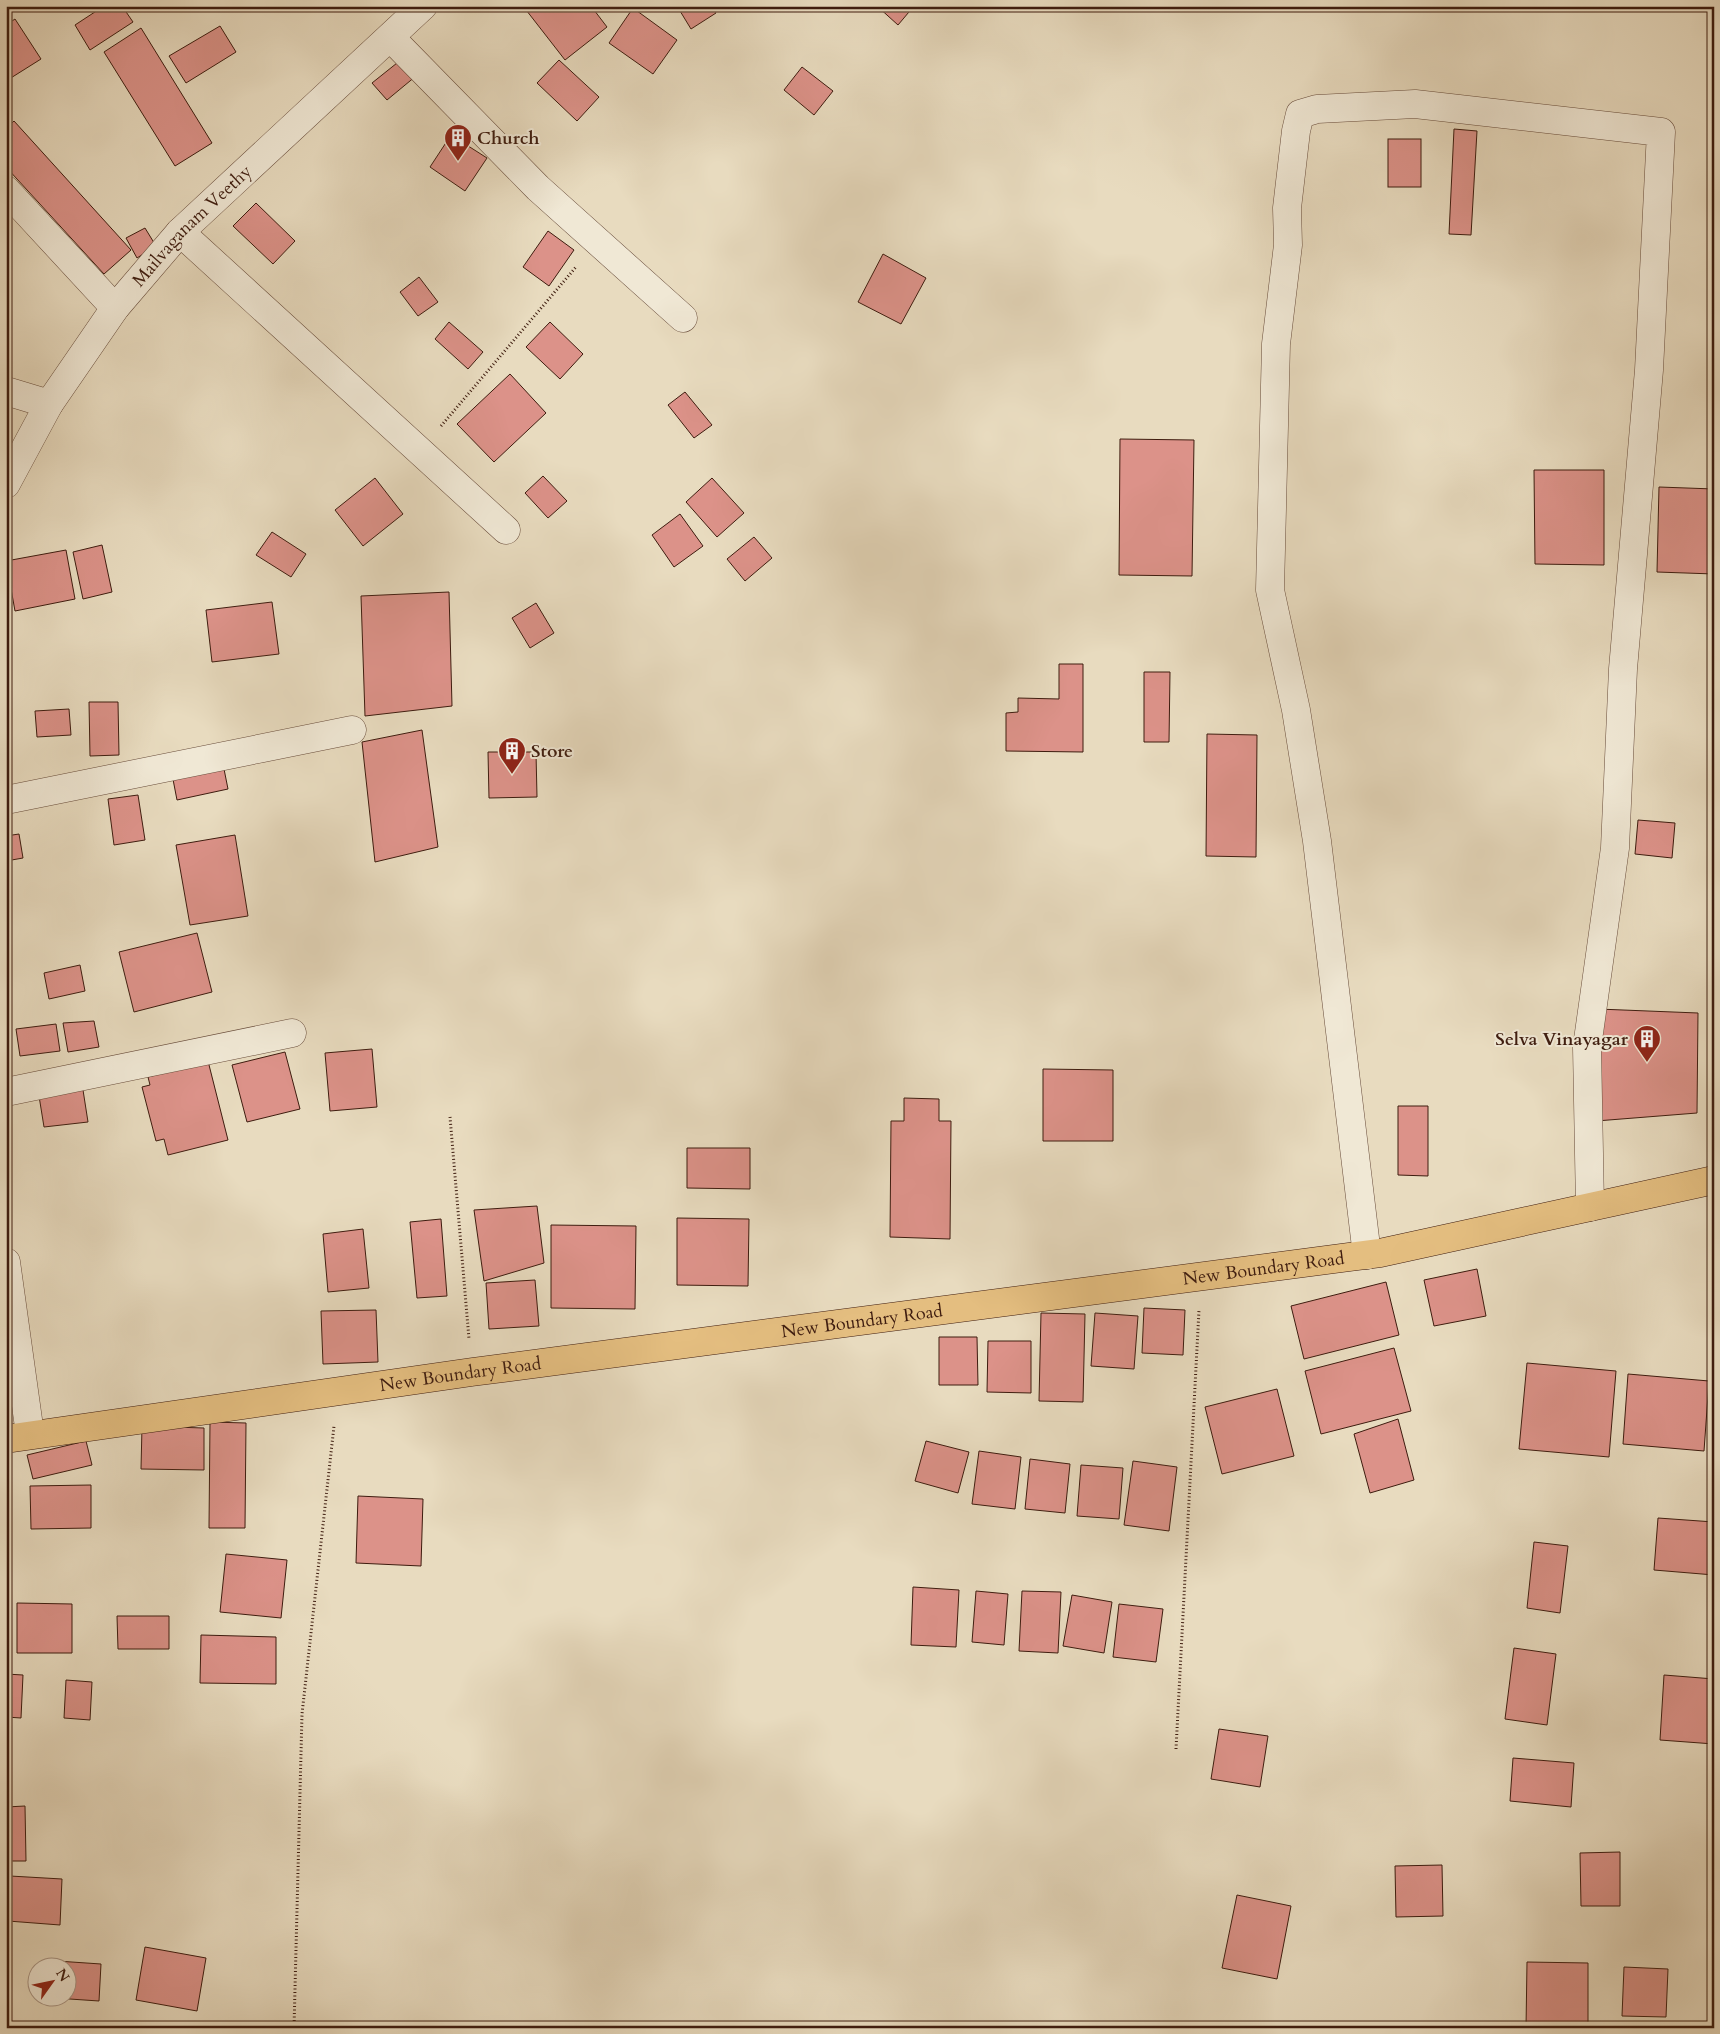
<svg xmlns="http://www.w3.org/2000/svg" width="1720" height="2034" font-family="Cardo,serif">
<style>
.building{fill:#dc9289;stroke:#3e1c0f}
.lines{fill:none;stroke-linecap:round;stroke-linejoin:round}
.minor-casing{stroke:#684c3b;stroke-width:29}
.major-casing{stroke:#3e1c0f;stroke-width:29}
.path{stroke:#3e1c0f;stroke-width:3;stroke-dasharray:1 2.5;stroke-linecap:butt}
.minor{stroke:#f0e8d5;stroke-width:28}
.major{stroke:#e4be80;stroke-width:28}
.labels{text-anchor:middle;stroke-width:4;stroke-linejoin:round;paint-order:stroke}
.poi-label{font-size:18px;font-weight:bold;fill:#3e1c0f;stroke:#f0e8d5;text-anchor:start}
.street-label{font-size:18px;fill:#3e1c0f;stroke:#f0e8d5}
</style>
<rect width="100%" height="100%" fill="#e8dbbf"/>
<filter id="stains"><feTurbulence type="fractalNoise" baseFrequency=".004" numOctaves="4"/><feColorMatrix values="0 0 0 0 .2 0 0 0 0 .09 0 0 0 0 .02 0 0 0 .5 -.17"/></filter>
<radialGradient id="worn" r=".72"><stop offset=".6" stop-color="#630" stop-opacity="0"/><stop offset="1" stop-color="#630" stop-opacity=".3"/></radialGradient>
<!-- building -->
<g class="building">
<polygon points="104,6 122,6 133,22 90,50 75,25"/>
<polygon points="523,6 591,6 607,27 565,60"/>
<polygon points="677,6 712,6 716,13 691,29"/>
<polygon points="877,6 914,6 898,25"/>
<polygon points="633,8 677,40 653,74 609,43"/>
<polygon points="15,19 41,59 6,81 6,25"/>
<polygon points="220,26 236,52 186,83 169,56"/>
<polygon points="141,28 212,143 175,166 104,52"/>
<polygon points="402,59 416,76 387,100 372,83"/>
<polygon points="559,60 599,97 577,121 537,83"/>
<polygon points="802,67 833,91 814,115 784,90"/>
<polygon points="14,121 131,250 104,274 6,167 6,129"/>
<polygon points="1454,129 1477,131 1471,235 1449,234"/>
<polygon points="451,135 487,158 465,191 430,167"/>
<rect x="1388" y="139" width="33" height="48"/>
<polygon points="256,203 295,241 273,264 233,226"/>
<polygon points="145,228 156,246 137,258 126,238"/>
<polygon points="548,231 574,250 549,286 523,267"/>
<polygon points="883,254 926,278 901,324 858,302"/>
<polygon points="419,277 438,302 418,316 400,292"/>
<polygon points="449,322 483,352 468,369 435,339"/>
<polygon points="550,322 583,354 560,379 526,347"/>
<polygon points="510,374 546,413 494,462 457,424"/>
<polygon points="685,392 712,425 694,438 668,405"/>
<polygon points="1120,439 1194,440 1192,576 1119,575"/>
<polygon points="1534,470 1604,470 1604,565 1535,564"/>
<polygon points="543,476 567,501 548,518 525,493"/>
<polygon points="375,478 403,514 363,546 335,510"/>
<polygon points="712,478 744,513 717,537 686,502"/>
<polygon points="1659,487 1714,489 1714,574 1657,572"/>
<polygon points="680,514 703,546 674,567 652,535"/>
<polygon points="272,532 306,554 291,577 256,555"/>
<polygon points="754,537 772,558 745,581 727,559"/>
<polygon points="102,545 112,592 83,599 73,552"/>
<polygon points="66,550 75,599 15,611 6,561"/>
<polygon points="449,592 452,706 365,716 361,596"/>
<polygon points="272,602 279,654 212,662 206,610"/>
<polygon points="536,603 554,633 530,648 512,618"/>
<polygon points="1059,664 1083,664 1083,752 1006,751 1006,713 1018,712 1018,698 1059,699"/>
<polygon points="1144,672 1170,672 1169,742 1144,742"/>
<polygon points="89,702 118,702 119,755 90,756"/>
<polygon points="69,709 71,735 37,737 35,711"/>
<polygon points="422,730 438,847 375,862 362,742"/>
<polygon points="1207,734 1257,735 1256,857 1206,856"/>
<polygon points="488,752 536,752 537,797 489,798"/>
<polygon points="222,759 228,789 177,800 171,769"/>
<polygon points="138,795 145,840 114,845 108,799"/>
<polygon points="1638,820 1675,823 1672,858 1635,854"/>
<polygon points="19,834 23,858 6,861 6,836"/>
<polygon points="235,835 248,916 190,925 176,845"/>
<polygon points="197,933 212,992 134,1012 119,952"/>
<polygon points="80,965 85,991 49,999 44,973"/>
<polygon points="1598,1009 1698,1013 1697,1113 1596,1121"/>
<polygon points="94,1021 99,1047 68,1052 63,1023"/>
<polygon points="56,1024 60,1051 20,1056 16,1029"/>
<polygon points="372,1049 377,1107 330,1111 325,1053"/>
<polygon points="285,1052 300,1109 247,1122 232,1065"/>
<polygon points="208,1061 228,1140 168,1155 164,1139 156,1141 142,1087 150,1085 148,1077"/>
<polygon points="1043,1069 1113,1070 1113,1141 1043,1141"/>
<polygon points="83,1090 88,1122 44,1127 39,1096"/>
<polygon points="904,1098 939,1099 939,1121 951,1121 950,1239 890,1237 891,1121 904,1121"/>
<polygon points="1398,1106 1428,1106 1428,1176 1398,1175"/>
<polygon points="687,1148 750,1148 750,1189 687,1188"/>
<polygon points="537,1206 544,1263 484,1281 474,1210"/>
<polygon points="677,1218 749,1219 748,1286 677,1285"/>
<polygon points="441,1219 447,1296 417,1298 410,1222"/>
<polygon points="551,1225 636,1226 635,1309 551,1308"/>
<polygon points="363,1229 369,1288 328,1292 323,1234"/>
<polygon points="1477,1269 1486,1316 1434,1326 1424,1280"/>
<polygon points="535,1280 539,1326 489,1329 486,1283"/>
<polygon points="1386,1282 1399,1335 1304,1359 1291,1306"/>
<polygon points="1144,1308 1185,1310 1183,1355 1142,1353"/>
<polygon points="376,1310 378,1362 323,1364 321,1311"/>
<polygon points="1041,1313 1085,1314 1083,1402 1039,1401"/>
<polygon points="1095,1313 1138,1316 1134,1369 1091,1366"/>
<polygon points="939,1337 977,1337 978,1385 939,1385"/>
<polygon points="988,1341 1031,1341 1031,1393 987,1392"/>
<polygon points="1394,1348 1411,1411 1321,1434 1305,1371"/>
<polygon points="1527,1363 1616,1371 1609,1457 1519,1449"/>
<polygon points="1628,1374 1709,1381 1704,1451 1623,1444"/>
<polygon points="1277,1389 1294,1456 1222,1474 1205,1407"/>
<polygon points="1398,1419 1414,1480 1370,1493 1354,1434"/>
<polygon points="210,1422 246,1423 245,1528 209,1528"/>
<polygon points="142,1426 204,1428 204,1470 141,1469"/>
<polygon points="86,1441 92,1465 33,1479 27,1455"/>
<polygon points="926,1441 969,1452 958,1493 915,1481"/>
<polygon points="979,1451 1021,1457 1015,1509 972,1504"/>
<polygon points="1030,1459 1070,1464 1065,1513 1025,1509"/>
<polygon points="1133,1461 1177,1467 1169,1531 1124,1525"/>
<polygon points="1081,1465 1123,1468 1119,1519 1077,1516"/>
<polygon points="91,1485 91,1528 31,1529 30,1486"/>
<polygon points="358,1496 423,1499 421,1566 356,1563"/>
<polygon points="1658,1518 1714,1522 1714,1575 1654,1570"/>
<polygon points="1534,1542 1568,1546 1560,1613 1527,1608"/>
<polygon points="226,1554 287,1560 281,1618 220,1612"/>
<polygon points="913,1587 959,1590 956,1647 911,1645"/>
<polygon points="976,1591 1008,1594 1004,1645 972,1642"/>
<polygon points="1022,1591 1061,1592 1058,1653 1019,1651"/>
<polygon points="1072,1595 1112,1602 1104,1653 1063,1646"/>
<polygon points="17,1603 72,1604 72,1653 17,1653"/>
<polygon points="1119,1604 1163,1609 1156,1662 1113,1657"/>
<polygon points="117,1616 169,1616 169,1649 118,1649"/>
<polygon points="201,1635 276,1637 276,1684 200,1683"/>
<polygon points="1514,1648 1556,1654 1547,1725 1505,1719"/>
<polygon points="6,1674 23,1675 21,1718 6,1717"/>
<polygon points="1664,1675 1714,1679 1714,1744 1660,1740"/>
<polygon points="66,1680 92,1682 90,1720 64,1718"/>
<polygon points="1219,1729 1268,1736 1260,1787 1211,1779"/>
<polygon points="1513,1758 1574,1763 1571,1807 1510,1801"/>
<polygon points="25,1806 26,1861 6,1861 6,1807"/>
<polygon points="1620,1852 1620,1906 1581,1906 1580,1853"/>
<polygon points="1442,1865 1443,1916 1396,1917 1395,1866"/>
<polygon points="10,1876 62,1879 60,1925 8,1921"/>
<polygon points="1237,1895 1291,1906 1277,1979 1222,1968"/>
<polygon points="145,1947 206,1958 197,2011 136,2000"/>
<polygon points="57,1961 101,1964 99,2001 55,1998 68,1996 68,1966 57,1966"/>
<polygon points="1527,1962 1588,1963 1588,2028 1526,2028"/>
<polygon points="1624,1967 1668,1969 1666,2017 1622,2016"/>
</g>
<g class="lines">
<defs>
<g id="minor">
<polyline points="391,38 538,188 683,318"/>
<polyline points="6,190 115,308"/>
<polyline points="180,232 506,530"/>
<polyline points="6,391 49,404"/>
<path id="s1" d="M6,484L49,404L115,308L180,232L423,6"/>
<polyline points="6,800 352,730"/>
<polyline points="6,1092 292,1033"/>
<polyline points="1367,1255 1317,841 1296,710 1270,590 1276,344 1288,245 1287,208 1296,131 1300,114 1317,109 1415,104 1661,132 1649,370 1623,669 1615,848 1587,1047 1590,1207"/>
<polyline points="6,1262 30,1434"/>
</g>
<g id="major">
<path id="s2" d="M6,1439L472,1372L1380,1253L1714,1180"/>
</g>
</defs>
<!-- minor casing -->
<use href="#minor" class="minor-casing"/>
<!-- major casing -->
<use href="#major" class="major-casing"/>
<!-- path -->
<g class="path">
<polyline points="441,426 576,267"/>
<polyline points="450,1117 469,1339"/>
<polyline points="1176,1749 1199,1310"/>
<polyline points="294,2028 302,1714 334,1426"/>
</g>
<!-- minor -->
<use href="#minor" class="minor"/>
<!-- major -->
<use href="#major" class="major"/>
</g>
<!-- icons -->
<defs>
<symbol id="building-pin" viewBox="-11 -11 22 30"><path d="M0 17L-7.5 6A9.5 9.5 0 1 1 7.5 6Z" fill="#8f2418" stroke="#f0e8d5"/><path d="M-4-6H4V6H1V3H-1V6H-4ZM-2.5-4.3h1.7v1.8h-1.7ZM.8-4.3h1.7v1.8H.8ZM-2.5-1h1.7V.8h-1.7ZM.8-1h1.7V.8H.8Z" fill="#fff"/></symbol>
</defs>
<g fill-rule="evenodd">
<use href="#building-pin" x="442" y="122" width="32" height="43"/>
<use href="#building-pin" x="496" y="735" width="32" height="43"/>
<use href="#building-pin" x="1631" y="1023" width="32" height="43"/>
</g>
<g class="labels">
<!-- poi labels -->
<g class="poi-label">
<text x="477" y="144">Church</text>
<text x="531" y="757">Store</text>
<text x="1628" y="1045" text-anchor="end">Selva Vinayagar</text>
</g>
<!-- street labels -->
<g class="street-label">
<text dy="6" stroke="none"><textPath href="#s1" startOffset="320">Mailvaganam Veethy</textPath></text>
<text dy="6" stroke="none"><textPath href="#s2" startOffset="1269">New Boundary Road</textPath></text>
<text dy="6" stroke="none"><textPath href="#s2" startOffset="864">New Boundary Road</textPath></text>
<text dy="6" stroke="none"><textPath href="#s2" startOffset="459">New Boundary Road</textPath></text>
</g>
</g>
<!-- margin -->
<rect width="1720" height="2034" fill="none" stroke="#e8dbbf" stroke-width="25"/>
<rect x="8" y="8" width="1705" height="2019" fill="none" stroke="#3e1c0f" stroke-width="2.5"/>
<rect x="12" y="12" width="1695" height="2009" fill="none" stroke="#3e1c0f"/>
<!-- north arrow -->
<g transform="translate(52 1982) rotate(57)"><circle r="24" fill="#f0e8d5" stroke="#a99686"/>
<path d="M0-4L9 19L0 12L-9 19Z" fill="#8f2418"/>
<text y="-8" font-size="14" font-weight="bold" text-anchor="middle" fill="#3e1c0f">N</text>
</g>
<rect width="100%" height="100%" filter="url(#stains)"/>
<rect width="100%" height="100%" fill="url(#worn)"/>
</svg>
